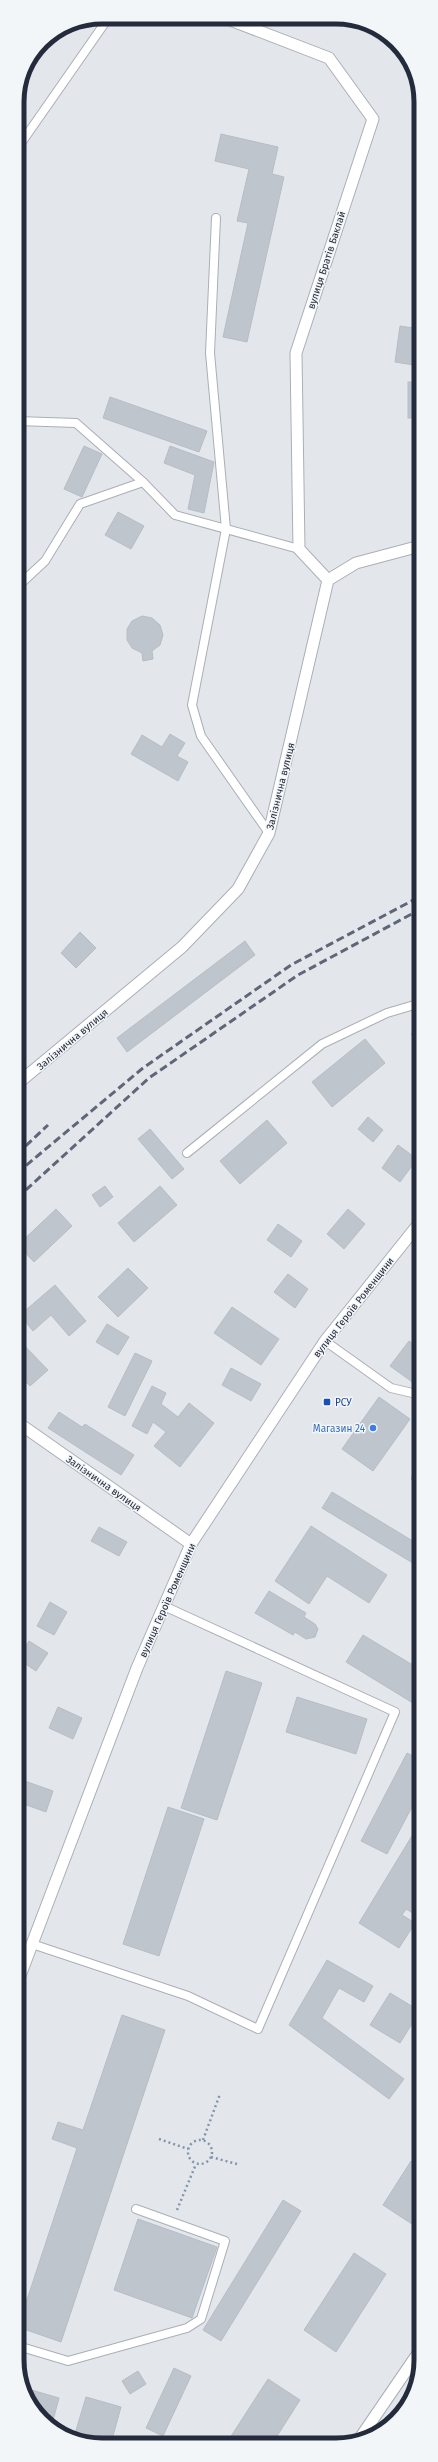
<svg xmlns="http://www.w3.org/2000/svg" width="438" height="2462" font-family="'Fira Sans',sans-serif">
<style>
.building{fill:#bfc5cc;stroke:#b5bdc5}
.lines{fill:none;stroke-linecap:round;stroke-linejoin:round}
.service-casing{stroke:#aaafb7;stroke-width:10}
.minor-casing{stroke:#aaafb7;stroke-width:13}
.tertiary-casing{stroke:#aaafb7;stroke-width:13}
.path{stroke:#8594ad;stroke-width:2.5;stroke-dasharray:2 3;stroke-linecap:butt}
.service{stroke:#fff;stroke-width:8}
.minor{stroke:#fff;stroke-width:11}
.tertiary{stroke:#fff;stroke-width:11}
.rail{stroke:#5e6677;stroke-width:3;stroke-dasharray:8 4;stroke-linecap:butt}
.transit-dot{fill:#1a4fb4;stroke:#f3f6f8;stroke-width:1.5}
.shop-dot{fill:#3f7fe0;stroke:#f3f6f8;stroke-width:1.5}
.labels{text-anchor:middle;stroke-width:3;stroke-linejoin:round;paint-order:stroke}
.street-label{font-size:10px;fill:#242b3c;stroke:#f3f6f8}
.transit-label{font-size:10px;fill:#164399;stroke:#f3f6f8;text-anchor:start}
.shop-label{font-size:10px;fill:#366cbe;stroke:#f3f6f8;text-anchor:end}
.rim{fill:none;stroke:#242b3c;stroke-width:5}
</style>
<rect width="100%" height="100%" fill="#e3e7ec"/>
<!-- building -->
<g class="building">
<polygon points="221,134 278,147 272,174 284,177 247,342 223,337 248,223 237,221 249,169 215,161"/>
<polygon points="400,326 420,329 420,366 395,362"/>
<rect x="408" y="382" width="12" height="36"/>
<polygon points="110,397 207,431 199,452 103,418"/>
<polygon points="84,446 102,454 82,497 64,489"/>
<polygon points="170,446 214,462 204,513 188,509 195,475 164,463"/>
<polygon points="118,512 144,526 131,549 105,535"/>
<polygon points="142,616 152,618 160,625 163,635 160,645 152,651 153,659 143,661 142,653 132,648 127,640 127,629 132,621"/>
<polygon points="170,734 185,743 177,756 188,762 178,781 131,754 142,735 162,747"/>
<polygon points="80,932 96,948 76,968 61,953"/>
<polygon points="245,941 255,955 127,1052 117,1038"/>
<polygon points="421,1027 421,1046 411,1034"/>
<polygon points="365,1039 385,1063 332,1107 312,1082"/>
<polygon points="368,1117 383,1130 373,1142 358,1129"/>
<polygon points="267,1120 287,1143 240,1184 220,1161"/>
<polygon points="150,1129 184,1169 172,1179 138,1139"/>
<polygon points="398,1145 417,1159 400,1182 382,1168"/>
<polygon points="105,1186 113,1197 100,1207 92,1195"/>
<polygon points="160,1186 177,1205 134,1242 118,1223"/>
<polygon points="56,1209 72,1226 34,1262 18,1245"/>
<polygon points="348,1209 365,1224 344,1249 327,1234"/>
<polygon points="278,1224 302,1241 291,1257 267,1240"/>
<polygon points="128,1268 148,1288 118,1317 98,1297"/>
<polygon points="288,1274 308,1289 295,1308 274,1292"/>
<polygon points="55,1285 86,1321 69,1336 51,1315 33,1331 20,1315"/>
<polygon points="232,1307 279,1339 261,1365 214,1333"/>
<polygon points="107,1324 129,1337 118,1355 96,1342"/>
<polygon points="17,1338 48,1370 30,1386 17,1373 19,1364"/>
<polygon points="421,1339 421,1382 418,1386 390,1366 409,1341 416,1346"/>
<polygon points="135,1353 152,1361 125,1416 108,1407"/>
<polygon points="231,1368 261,1384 251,1401 222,1385"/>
<polygon points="152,1386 166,1393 161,1404 178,1417 189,1403 214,1423 180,1467 154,1446 166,1432 153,1422 147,1434 132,1426"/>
<polygon points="379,1397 410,1419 373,1471 342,1449"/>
<polygon points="59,1412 82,1427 85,1424 134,1455 121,1475 48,1428"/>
<polygon points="332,1492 421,1546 421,1568 322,1508"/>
<polygon points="311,1526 387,1575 369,1603 327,1576 309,1604 275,1581"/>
<polygon points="99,1527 127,1542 119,1556 91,1541"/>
<polygon points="269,1591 306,1613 304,1617 315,1624 318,1629 315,1637 306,1639 295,1632 293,1635 255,1613"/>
<polygon points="50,1602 67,1612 54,1635 37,1626"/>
<polygon points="363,1635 421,1670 421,1708 346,1662"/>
<polygon points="29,1641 48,1653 36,1671 18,1659"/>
<polygon points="226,1671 262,1683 217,1820 181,1808"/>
<polygon points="297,1697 367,1719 356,1754 286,1732"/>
<polygon points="58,1707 82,1718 73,1739 49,1728"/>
<polygon points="407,1753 421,1760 421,1790 387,1854 361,1841"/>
<polygon points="22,1780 53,1791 46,1812 18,1802"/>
<polygon points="168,1807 204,1819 159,1956 123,1944"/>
<polygon points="421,1821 421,1918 406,1909 402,1915 415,1923 399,1948 359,1923"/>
<polygon points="18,1853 23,1855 18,1871"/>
<polygon points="327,1960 373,1986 364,2002 339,1988 322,2018 404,2079 389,2099 289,2025"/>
<polygon points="390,1993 420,2011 400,2043 370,2025"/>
<polygon points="122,2015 165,2030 61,2342 18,2327 77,2148 52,2139 58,2122 83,2130"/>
<polygon points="411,2161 421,2167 421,2224 418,2228 383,2205"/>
<polygon points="283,2200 301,2211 221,2341 203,2330"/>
<polygon points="138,2219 217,2247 192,2318 114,2290"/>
<polygon points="354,2253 386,2274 336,2352 304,2330"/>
<polygon points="174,2368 191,2376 163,2436 146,2428"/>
<polygon points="138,2371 146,2384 130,2394 122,2381"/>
<polygon points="268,2379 300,2400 272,2444 226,2444"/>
<polygon points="28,2389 59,2398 52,2424 38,2416"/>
<polygon points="86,2397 121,2407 111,2443 85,2443 74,2437"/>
</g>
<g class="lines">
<defs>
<g id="service">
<polyline points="17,149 109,17"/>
<polyline points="216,218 210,353 226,529 192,705 201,736 269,833"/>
<polyline points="17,421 76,423 143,482"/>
<polyline points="17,587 45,561 80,504 143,482 175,515 299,549"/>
<polyline points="187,1153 322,1044 387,1013 421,1003"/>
<polyline points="325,1341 391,1388 421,1395"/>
<polyline points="416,1478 421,1484"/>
<polyline points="32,1944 188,1996 258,2029 395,1712 164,1606"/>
<polyline points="18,2346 68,2361 187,2328 201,2319 225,2241 136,2209"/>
</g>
<polyline id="minor" points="225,18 329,58 373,119 296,353 299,549 328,580"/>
<g id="tertiary">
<polyline points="17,1084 182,947 238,889 269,833 328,580 356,563 420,546"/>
<polyline points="17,1422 191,1544"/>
<polyline points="18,1981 137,1668 191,1544 325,1341 421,1221"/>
<polyline points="358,2441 421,2349"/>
</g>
</defs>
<!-- service casing -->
<use href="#service" class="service-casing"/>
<!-- minor casing -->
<use href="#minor" class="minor-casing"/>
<!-- tertiary casing -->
<use href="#tertiary" class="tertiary-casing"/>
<!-- path -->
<g class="path">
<polyline points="159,2139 188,2149"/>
<circle cx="200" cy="2152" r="12"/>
<polyline points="203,2140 220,2094"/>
<polyline points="211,2157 237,2164"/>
<polyline points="177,2210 196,2164"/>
</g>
<!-- service -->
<use href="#service" class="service"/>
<!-- minor -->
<use href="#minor" class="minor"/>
<!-- tertiary -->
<use href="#tertiary" class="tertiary"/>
<!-- rail -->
<g class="rail">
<polyline points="17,1154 48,1125"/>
<polyline points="17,1173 143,1068 291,965 421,896"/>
<polyline points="17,1198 149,1078 298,975 421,909"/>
</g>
</g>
<!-- markers -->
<rect class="transit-dot" x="323" y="1398" width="8" height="8" rx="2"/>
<circle class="shop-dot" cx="373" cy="1428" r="4"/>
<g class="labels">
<!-- street labels -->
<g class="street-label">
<text transform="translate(326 260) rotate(-72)" y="4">вулиця Братів Баклай</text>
<text transform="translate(280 786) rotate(-76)" y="4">Залізнична вулиця</text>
<text transform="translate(72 1039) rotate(-40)" y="4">Залізнична вулиця</text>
<text transform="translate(353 1307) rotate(-52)" y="4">вулиця Героїв Роменщини</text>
<text transform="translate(104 1483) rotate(35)" y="4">Залізнична вулиця</text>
<text transform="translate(167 1600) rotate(-66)" y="4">вулиця Героїв Роменщини</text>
</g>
<!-- transit labels -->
<g class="transit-label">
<text x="335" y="1406">РСУ</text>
</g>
<!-- shop labels -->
<g class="shop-label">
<text x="365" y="1432">Магазин 24</text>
</g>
</g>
<!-- crop -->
<path d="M0 0H438V2462H0ZM102 24H336A78 78 0 0 1 414 102V2360A78 78 0 0 1 336 2438H102A78 78 0 0 1 24 2360V102A78 78 0 0 1 102 24Z" fill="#f3f6f8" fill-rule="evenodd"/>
<path class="rim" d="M102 24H336A78 78 0 0 1 414 102V2360A78 78 0 0 1 336 2438H102A78 78 0 0 1 24 2360V102A78 78 0 0 1 102 24Z"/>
</svg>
